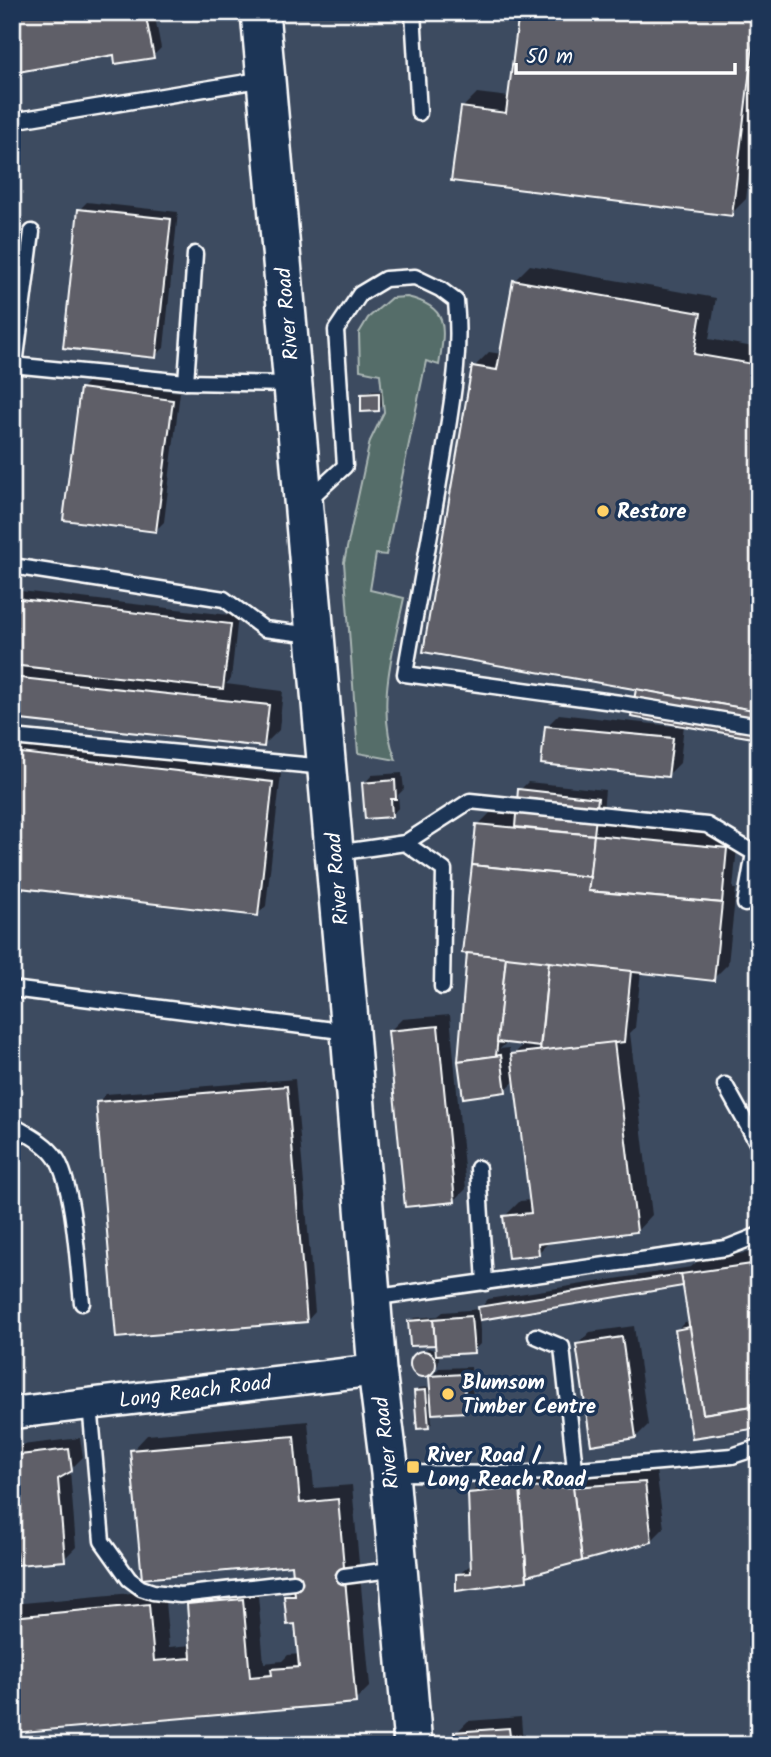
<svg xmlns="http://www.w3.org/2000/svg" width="771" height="1757" font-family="Kalam,sans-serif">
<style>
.built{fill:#3e4b60}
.green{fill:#556d69;stroke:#aab6b4;stroke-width:2}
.shadow{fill:#0007;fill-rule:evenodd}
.building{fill:#5e5f68;stroke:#fff;stroke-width:2}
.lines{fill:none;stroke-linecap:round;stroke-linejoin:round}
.service-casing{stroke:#fff;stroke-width:19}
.minor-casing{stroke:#fff;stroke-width:35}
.tertiary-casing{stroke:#fff;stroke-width:42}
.service{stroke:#1d3557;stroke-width:14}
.minor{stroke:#1d3557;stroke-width:30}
.tertiary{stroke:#1d3557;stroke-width:37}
.poi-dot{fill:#ffd166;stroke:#1d3557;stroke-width:2.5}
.labels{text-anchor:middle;stroke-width:7;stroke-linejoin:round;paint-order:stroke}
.street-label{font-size:21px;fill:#fff;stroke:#1d3557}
.poi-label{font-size:21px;font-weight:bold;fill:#fff;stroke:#1d3557;text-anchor:start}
</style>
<rect width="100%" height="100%" fill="#30425c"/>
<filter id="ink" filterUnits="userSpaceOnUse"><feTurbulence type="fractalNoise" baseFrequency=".0143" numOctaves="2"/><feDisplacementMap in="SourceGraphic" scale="14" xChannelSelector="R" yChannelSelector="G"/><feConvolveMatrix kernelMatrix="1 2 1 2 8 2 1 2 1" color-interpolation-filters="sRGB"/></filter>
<g filter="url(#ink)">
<!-- built -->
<rect class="built" x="12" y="12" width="747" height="1733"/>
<!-- green -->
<path class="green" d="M407,297C450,307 445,328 439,365L426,361L386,555L376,554L370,590L404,598C393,651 375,708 396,760L358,753L344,562L370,441L384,412L380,374L360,370L359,333L368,318L391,298Z"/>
<!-- shadow -->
<g class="shadow">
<polygon points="12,12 154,12 161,48 153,56 115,52"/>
<polygon points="521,12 759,12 759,97 746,199 731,214 462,108 477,93 510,97"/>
<polygon points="87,202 178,212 164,348 155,356 79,210"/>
<polygon points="530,265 716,298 709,339 759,348 759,738 684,724 680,763 668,775 547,726 559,714 681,727 681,724 638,688 474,367 489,352 502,354 514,281"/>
<polygon points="89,381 180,392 164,522 156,530 81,389"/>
<polygon points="366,391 382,391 382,406 379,409 362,395"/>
<polygon points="12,590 238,616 231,679 226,684 283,691 279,730 264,745 12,717"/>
<polygon points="12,743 281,774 266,906 258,914 12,885"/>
<polygon points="402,773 404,789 398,795 399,807 391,816 364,784 372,775"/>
<path d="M528,782L605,790L602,823L738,836L733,889H736L728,964L713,979L641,971L635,1028L630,1033L652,1215L637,1231L550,1241L538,1253L505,1216L520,1201L531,1200L516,1080L505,1090L464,1096L478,825L490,813L518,815L520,790ZM507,1042L524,1044L510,1058L509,1048L500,1049Z"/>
<polygon points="450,1015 466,1189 454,1201 390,1031 402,1019"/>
<polygon points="295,1079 315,1312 307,1321 98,1102 106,1094"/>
<polygon points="759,1251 759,1426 677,1330 685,1322 691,1321 685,1284 479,1318 481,1343 473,1351 437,1353 439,1357 438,1365 424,1375 417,1373 412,1365 413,1358 428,1348 437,1351 436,1341 434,1343 410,1322 414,1318 438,1316 443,1312 480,1309 488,1299 691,1267 699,1260"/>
<polygon points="634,1326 648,1425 636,1437 578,1344 590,1332"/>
<polygon points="471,1367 473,1402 465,1410 431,1412 432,1423 428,1427 416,1392 419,1388 432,1387 431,1377 439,1368"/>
<polygon points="308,1421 314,1488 352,1485 370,1686 355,1701 12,1731 12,1604 164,1590 169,1647 192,1645 188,1604 204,1589 257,1584 264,1663 282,1661 288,1655 300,1654 297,1622 286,1597 296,1587 294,1563 132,1451 147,1435"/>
<polygon points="80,1438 83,1457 70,1470 76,1547 64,1559 12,1480 12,1455 22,1445"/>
<polygon points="656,1470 664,1528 652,1540 534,1572 526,1579 458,1575 473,1563 470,1494 482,1482"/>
<polygon points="521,1717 523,1745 457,1745 456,1733 468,1721"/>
</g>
<!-- building -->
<g class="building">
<polygon points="12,12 145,12 154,58 115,64 114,55 12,73"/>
<polygon points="519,12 757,12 732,216 451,181 461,107 506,113"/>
<polygon points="78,209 171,219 156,358 63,348"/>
<polygon points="513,280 701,313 694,354 759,365 759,711 423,652 472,366 497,370"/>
<polygon points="80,388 173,400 156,532 63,520"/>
<polygon points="379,393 379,411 361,412 361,394"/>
<polygon points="12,598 231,624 223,689 12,665"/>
<polygon points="12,677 269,705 264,747 12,719"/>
<polygon points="636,689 759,711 759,739 631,717"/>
<polygon points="545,726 673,738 668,777 541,764"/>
<polygon points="12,752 273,782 258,916 12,887"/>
<polygon points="395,780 396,799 391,799 392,817 365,819 362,783"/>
<polygon points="518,789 598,798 594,835 515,827"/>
<polygon points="476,824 594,835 590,877 472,865"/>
<polygon points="594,835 727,848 722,903 588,891"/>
<polygon points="472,865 590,877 588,891 722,903 714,981 462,953"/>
<polygon points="467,953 506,957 496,1056 458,1061"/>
<polygon points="506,957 549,962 540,1047 497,1042"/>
<polygon points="549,962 631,971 624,1042 540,1051"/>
<polygon points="438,1026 455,1202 405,1207 388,1031"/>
<polygon points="614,1042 637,1232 538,1244 539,1255 508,1258 503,1216 531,1213 511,1054"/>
<polygon points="501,1055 506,1092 463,1098 458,1061"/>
<polygon points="287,1086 307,1322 116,1338 96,1102"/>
<polygon points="759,1263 759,1405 703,1414 681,1274"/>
<polygon points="681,1274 683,1286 480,1320 478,1307"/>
<polygon points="471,1316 474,1353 436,1355 433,1319"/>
<polygon points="433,1319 435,1345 410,1346 408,1321"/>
<polygon points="690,1327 703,1414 759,1405 759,1428 692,1438 675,1330"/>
<polygon points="622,1337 636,1438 591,1445 576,1344"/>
<circle cx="423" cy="1364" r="13"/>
<polygon points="464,1374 466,1412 432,1414 429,1376"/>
<polygon points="426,1390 429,1428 417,1429 414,1391"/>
<polygon points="294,1436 300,1503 338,1499 356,1703 12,1733 12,1617 149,1604 154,1661 191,1658 187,1604 243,1599 250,1677 272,1675 271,1669 299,1667 295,1624 287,1625 284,1596 295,1596 292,1565 142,1579 130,1450"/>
<polygon points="69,1449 72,1471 58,1479 65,1561 17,1565 12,1502 12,1456"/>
<polygon points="645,1482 652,1542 582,1561 573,1487"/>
<polygon points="573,1487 582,1561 527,1576 520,1488"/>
<polygon points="520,1488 527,1581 456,1591 456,1574 471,1573 468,1493"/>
<polygon points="509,1728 511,1745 455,1745 454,1732"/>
</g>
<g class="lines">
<defs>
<g id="service">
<polyline points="413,12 419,113"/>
<polyline points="12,121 265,79"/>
<polyline points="12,365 186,382 291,384"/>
<polyline points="15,365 32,232"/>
<polyline points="186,382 195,254"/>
<path d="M307,501L345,466L336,330L360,294L385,279L415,277L440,289L456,301C461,353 453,395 445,446C433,522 418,598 405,674L620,703L759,726"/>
<polyline points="12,566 224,599 264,629 313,635"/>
<polyline points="12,737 325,767"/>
<polyline points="405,843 444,870 442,987"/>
<polyline points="336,853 405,843 470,801 707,825 754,853 745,904"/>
<polyline points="12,989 349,1032"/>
<polyline points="725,1085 759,1146"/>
<path d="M12,1125C27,1134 46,1143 56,1158C74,1184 78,1269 82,1303"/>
<polyline points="478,1168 485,1283"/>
<polyline points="371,1298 726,1248 759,1235"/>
<polyline points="536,1336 562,1347 575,1469"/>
<polyline points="90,1404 102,1541 129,1579 141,1588 153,1592 180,1595 294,1582"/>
<polyline points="391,1473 519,1474 732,1456 759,1447"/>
<polyline points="344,1576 398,1569"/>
</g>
<polyline id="minor" points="12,1413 377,1370"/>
<polyline id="tertiary" points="260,12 350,1032 377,1370 390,1473 413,1745"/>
</defs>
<!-- service casing -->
<use href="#service" class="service-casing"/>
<!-- minor casing -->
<use href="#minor" class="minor-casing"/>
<!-- tertiary casing -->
<use href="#tertiary" class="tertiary-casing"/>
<!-- service -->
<use href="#service" class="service"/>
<!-- minor -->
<use href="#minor" class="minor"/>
<!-- tertiary -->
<use href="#tertiary" class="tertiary"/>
</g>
</g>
<!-- markers -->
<g class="poi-dot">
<circle cx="603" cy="511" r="7"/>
<circle cx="448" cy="1394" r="7"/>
<rect x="406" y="1460" width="14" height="14" rx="3.5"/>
</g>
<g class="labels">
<!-- street labels -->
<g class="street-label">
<text transform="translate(287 314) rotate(-95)" y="7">River Road</text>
<text transform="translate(337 879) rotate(-95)" y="7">River Road</text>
<text transform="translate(195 1391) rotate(-7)" y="7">Long Reach Road</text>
<text transform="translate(386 1443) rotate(-97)" y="7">River Road</text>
</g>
<!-- poi labels -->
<g class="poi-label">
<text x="617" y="518">Restore</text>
<text x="462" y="1389">Blumsom<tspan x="462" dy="24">Timber Centre</tspan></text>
<text x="427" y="1462">River Road /<tspan x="427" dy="24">Long Reach Road</tspan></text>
</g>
</g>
<!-- margin -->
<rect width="771" height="1757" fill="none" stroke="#1d3557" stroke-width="42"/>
<rect x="21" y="21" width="729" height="1715" fill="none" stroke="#fff" stroke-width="2.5" filter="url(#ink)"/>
<!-- scale -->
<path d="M516 63v10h219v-10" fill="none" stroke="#ffffff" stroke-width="3.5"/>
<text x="526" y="63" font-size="21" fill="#ffffff" stroke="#1d3557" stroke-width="5" paint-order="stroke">50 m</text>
</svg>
